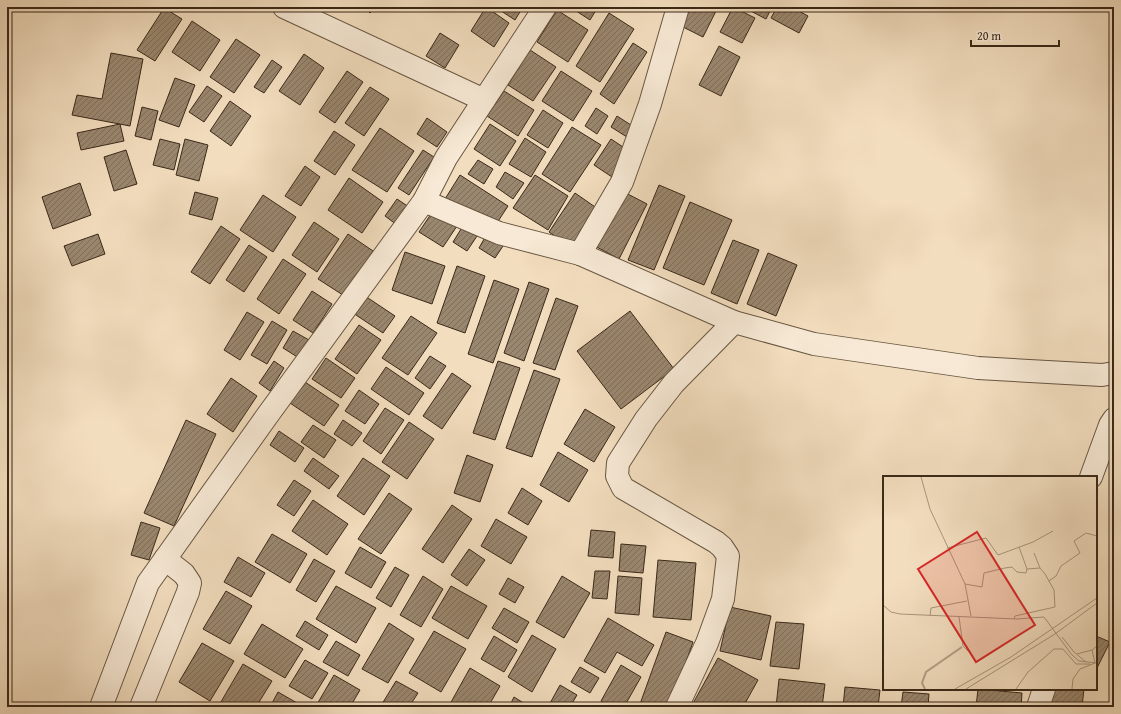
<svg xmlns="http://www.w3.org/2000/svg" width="1121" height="714" font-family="'Gentium Book Plus',serif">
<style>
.building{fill:url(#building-hatch);stroke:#3a2919}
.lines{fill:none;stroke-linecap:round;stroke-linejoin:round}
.street-casing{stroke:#685642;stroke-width:24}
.street{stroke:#f7e9d5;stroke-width:22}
.inset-river{fill:none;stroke:#b3a086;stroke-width:2}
.inset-road{fill:none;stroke:#a8957c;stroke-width:1}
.view{fill:#d62828;fill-opacity:0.15;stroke:#d62828;stroke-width:2}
.inset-edge{fill:none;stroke:#3a2919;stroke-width:2}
</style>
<defs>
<pattern id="building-hatch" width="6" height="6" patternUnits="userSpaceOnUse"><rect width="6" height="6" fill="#9a876f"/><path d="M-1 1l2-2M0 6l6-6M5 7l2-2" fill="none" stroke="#7f6e5a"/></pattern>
</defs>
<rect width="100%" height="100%" fill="#f2ddbe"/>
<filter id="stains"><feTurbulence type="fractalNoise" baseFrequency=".005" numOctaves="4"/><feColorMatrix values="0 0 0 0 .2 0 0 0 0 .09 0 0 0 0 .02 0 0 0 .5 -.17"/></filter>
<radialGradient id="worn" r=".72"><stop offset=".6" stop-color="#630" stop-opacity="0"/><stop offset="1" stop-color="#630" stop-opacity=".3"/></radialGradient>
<!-- building -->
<g class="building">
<polygon points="365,7 376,7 370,13"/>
<polygon points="486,7 509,23 494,47 471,31"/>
<polygon points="495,7 523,7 515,20"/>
<polygon points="570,7 598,7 590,20"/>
<polygon points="686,7 718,7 703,37 677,24"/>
<polygon points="733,7 755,18 742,43 720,32"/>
<polygon points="743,7 772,7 766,19"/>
<polygon points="777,7 791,7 808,16 799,33 771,18"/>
<polygon points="164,8 182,19 155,61 137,50"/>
<polygon points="557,10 588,30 568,62 537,42"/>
<polygon points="609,13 634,29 600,82 576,66"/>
<polygon points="192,21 220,40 200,71 172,52"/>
<polygon points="440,33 459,45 445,68 426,56"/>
<polygon points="236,39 260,55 234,93 210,77"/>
<polygon points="633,43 647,52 614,104 600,94"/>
<polygon points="719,46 740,57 721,96 699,85"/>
<polygon points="530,50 556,67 533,101 508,85"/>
<polygon points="111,53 143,59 130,126 72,115 77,95 102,99"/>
<polygon points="304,54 324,68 300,105 279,91"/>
<polygon points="272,60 282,67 264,93 254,87"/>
<polygon points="347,71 363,82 335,123 319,112"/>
<polygon points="561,71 592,91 573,121 542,101"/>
<polygon points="175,78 195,85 179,127 159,120"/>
<polygon points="207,86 222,96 204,122 189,112"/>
<polygon points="370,87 389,99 364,136 345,123"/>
<polygon points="504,91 534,110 518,136 487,116"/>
<polygon points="230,101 251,116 231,146 210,131"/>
<polygon points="142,107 158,111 151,140 135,136"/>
<polygon points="596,108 608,116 597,134 585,126"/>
<polygon points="543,110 563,123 548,148 527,135"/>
<polygon points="617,116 634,127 627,137 611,127"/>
<polygon points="427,118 447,132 437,147 417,134"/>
<polygon points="120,124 124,141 81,150 77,133"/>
<polygon points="490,124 516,141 500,166 474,149"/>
<polygon points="572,127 601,145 570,192 542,174"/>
<polygon points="380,128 414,151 387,192 352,170"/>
<polygon points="334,131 355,145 335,175 314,161"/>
<polygon points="525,138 546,152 531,177 509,164"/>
<polygon points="160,139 180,144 174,170 153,165"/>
<polygon points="185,139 208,145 199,181 176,175"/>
<polygon points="611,139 632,153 615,179 594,165"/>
<polygon points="126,150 137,184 114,191 104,157"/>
<polygon points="423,150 434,157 409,195 398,188"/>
<polygon points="478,160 493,169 484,184 468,174"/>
<polygon points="305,166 320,177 301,206 285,196"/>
<polygon points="505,172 524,183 513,199 496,187"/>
<polygon points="460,175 508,206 493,229 445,199"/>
<polygon points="535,175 568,196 548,230 513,208"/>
<polygon points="349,178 383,202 362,233 328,210"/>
<polygon points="80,183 91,215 53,229 42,197"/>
<polygon points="659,185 685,196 654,270 628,260"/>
<polygon points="622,191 647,204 619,259 593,245"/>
<polygon points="195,192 218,198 212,220 189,214"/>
<polygon points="575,193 598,209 572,248 549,232"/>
<polygon points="263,195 296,217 273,252 240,230"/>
<polygon points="397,199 409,207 397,225 385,216"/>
<polygon points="690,202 732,220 704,285 663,268"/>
<polygon points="435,208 459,223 443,247 419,232"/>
<polygon points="466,221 481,230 467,251 453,242"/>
<polygon points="314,222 339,239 317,272 292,255"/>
<polygon points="221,226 240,239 210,284 191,272"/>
<polygon points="488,232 505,243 495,258 479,248"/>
<polygon points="98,234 105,254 72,266 64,246"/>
<polygon points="348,234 376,253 346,297 318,279"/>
<polygon points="733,240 759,250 737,304 711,293"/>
<polygon points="249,245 267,257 244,292 226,280"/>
<polygon points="405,252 445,266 432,304 392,290"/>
<polygon points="768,253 797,265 776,316 747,304"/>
<polygon points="283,259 306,274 279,314 257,299"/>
<polygon points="457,266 485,276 465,333 437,323"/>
<polygon points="494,280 519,289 493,363 468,354"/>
<polygon points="529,282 549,289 524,361 504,353"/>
<polygon points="312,291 332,304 313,333 293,320"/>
<polygon points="365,296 395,316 383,333 353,313"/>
<polygon points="556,298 578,306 555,370 533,363"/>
<polygon points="630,311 674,369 621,409 577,351"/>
<polygon points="247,312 264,322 240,360 224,350"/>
<polygon points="411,316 437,333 408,375 382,358"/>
<polygon points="272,321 287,330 267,364 251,355"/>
<polygon points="359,325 381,340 357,374 335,359"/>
<polygon points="293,331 309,340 299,358 283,348"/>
<polygon points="430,356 446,366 430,389 415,378"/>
<polygon points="326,358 355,378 341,398 312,379"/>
<polygon points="274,361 284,368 270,391 259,383"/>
<polygon points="498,361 520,368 495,440 473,433"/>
<polygon points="386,367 424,393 409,415 371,389"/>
<polygon points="534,370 560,379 532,457 506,448"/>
<polygon points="452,373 471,386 442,429 423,416"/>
<polygon points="231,378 257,396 233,432 207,414"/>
<polygon points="305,382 339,405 324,426 290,403"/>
<polygon points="359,390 379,404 365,424 345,411"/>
<polygon points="385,408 404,420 381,454 363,441"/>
<polygon points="585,409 615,427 594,462 564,444"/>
<polygon points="186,420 216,434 174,526 144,513"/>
<polygon points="343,420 362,433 352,446 334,434"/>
<polygon points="409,422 434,439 407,479 382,462"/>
<polygon points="313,425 336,440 324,458 301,442"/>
<polygon points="279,431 304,448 295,462 270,445"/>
<polygon points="558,452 588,470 569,502 540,485"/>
<polygon points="467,455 493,465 480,502 454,493"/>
<polygon points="313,458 339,476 329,489 304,471"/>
<polygon points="363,458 390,476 364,515 337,496"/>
<polygon points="294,480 311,491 294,516 277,505"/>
<polygon points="522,488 542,501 528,525 508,513"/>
<polygon points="389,493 412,509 381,554 358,539"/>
<polygon points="313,500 348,524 327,555 292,531"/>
<polygon points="452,505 472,519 443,563 422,549"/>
<polygon points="496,519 527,537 511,564 481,546"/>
<polygon points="141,522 160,528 149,560 131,555"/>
<polygon points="591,530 615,532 613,558 588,556"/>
<polygon points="272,534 307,554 290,583 255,562"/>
<polygon points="621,544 646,546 643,573 619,571"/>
<polygon points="360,547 386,562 371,588 345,573"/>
<polygon points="469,549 485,560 467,586 451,575"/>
<polygon points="238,557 265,573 251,597 224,582"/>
<polygon points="314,559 335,571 316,602 296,590"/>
<polygon points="658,560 696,563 691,620 653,617"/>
<polygon points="395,567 409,575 391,607 376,598"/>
<polygon points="595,571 610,571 607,599 592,598"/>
<polygon points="423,576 443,589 421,627 400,615"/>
<polygon points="562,576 590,593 564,638 536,622"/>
<polygon points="618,576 642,578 639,615 615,613"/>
<polygon points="508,578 524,587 515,603 499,594"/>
<polygon points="336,586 376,608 356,643 316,619"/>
<polygon points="451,586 487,606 468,639 432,618"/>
<polygon points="226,591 252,606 230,644 203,629"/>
<polygon points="730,607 771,616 761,660 720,651"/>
<polygon points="504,608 529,622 517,643 492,628"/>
<polygon points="608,618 654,645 642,666 617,652 605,673 584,661"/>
<polygon points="305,621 328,635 319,650 296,636"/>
<polygon points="776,622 804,624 799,669 770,666"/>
<polygon points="389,623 414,639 388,683 362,669"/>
<polygon points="262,624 303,649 285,678 244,654"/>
<polygon points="434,631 466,649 441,692 409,673"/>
<polygon points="666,632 693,642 670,707 647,707 640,704"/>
<polygon points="532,635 556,649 532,692 508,677"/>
<polygon points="494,636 517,650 504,672 481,659"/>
<polygon points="1096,636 1110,642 1096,670"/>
<polygon points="336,641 360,655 348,676 323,662"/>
<polygon points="202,643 234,661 210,701 179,682"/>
<polygon points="718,658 758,680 743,707 691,707"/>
<polygon points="305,660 328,673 312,699 289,686"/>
<polygon points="243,664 272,681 256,707 218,707"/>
<polygon points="621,665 641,677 624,707 612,707 601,701"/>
<polygon points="580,667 599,678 590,693 571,682"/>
<polygon points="470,668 500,686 488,707 456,707 450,704"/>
<polygon points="334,675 360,690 350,707 318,707 316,706"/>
<polygon points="779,679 825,684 822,707 776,707"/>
<polygon points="396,681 418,693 409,707 388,707 382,704"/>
<polygon points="560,685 577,695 570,707 548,707"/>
<polygon points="845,687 880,690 878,707 843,707"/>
<polygon points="978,689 1022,693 1021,707 976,707"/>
<polygon points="1050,689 1084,689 1082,707 1048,707"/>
<polygon points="278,692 304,707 270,707"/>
<polygon points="903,692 929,694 928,707 901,707"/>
<polygon points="514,697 530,707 509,707"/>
</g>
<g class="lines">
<defs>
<g id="street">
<polyline points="284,7 484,100"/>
<polyline points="424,201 499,233 580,254 734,322"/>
<polyline points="580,254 622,182 650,104 678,7"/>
<polyline points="1091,477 1110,425 1114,419"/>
<polyline points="101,707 148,583 267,416 424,201 446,158 545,7"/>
<polyline points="141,707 188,592 190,583 184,574 165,559"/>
<polyline points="677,707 707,643 723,599 728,556 722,547 716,542 623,488 617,476 618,463 646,419 674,383 734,322 814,344 978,368 1102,375 1114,373"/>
<polyline points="1038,707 1044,689"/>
</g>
</defs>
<!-- street casing -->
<use href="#street" class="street-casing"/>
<!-- street -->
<use href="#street" class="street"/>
</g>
<!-- overview -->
<g transform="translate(883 476)">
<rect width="214" height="214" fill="#f2ddbe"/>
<path class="inset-river" d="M42,213L39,207L43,196L79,171"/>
<path class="inset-road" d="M38,1L47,33L82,108L99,111L101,97L122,92L129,91L134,96L143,97L144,93L157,92L162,98L171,114L172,131L132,140L131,143M136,71L144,93M64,72L103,62L115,79L150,66L170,55M151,77L157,92M166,105L173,100L178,90L197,77L191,65L203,57L214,60M82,108L88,140M0,129L8,136L17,138L134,143L161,141L189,179L196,185L214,187M47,140L48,132L84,125M76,141L80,170L89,179M179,161L191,176L203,186M194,178L209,174M72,213L128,181L214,122M83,213L172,158L214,127M133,213L145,196L171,173H180L193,188H207M189,213L190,203L197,193L212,187L209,174L214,170"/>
<path class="view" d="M94,56L152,149L93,186L35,93Z"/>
<rect width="214" height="214" class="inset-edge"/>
</g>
<!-- margin -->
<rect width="1121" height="714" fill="none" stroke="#f2ddbe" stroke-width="24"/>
<rect x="8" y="8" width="1105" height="698" fill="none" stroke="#3a2919" stroke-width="2"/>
<rect x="12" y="12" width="1097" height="690" fill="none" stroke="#3a2919"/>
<!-- scale -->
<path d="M971 40v6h88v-6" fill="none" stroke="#3a2919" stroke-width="2"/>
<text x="977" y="40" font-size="12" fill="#3a2919" stroke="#f7e9d5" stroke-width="3" paint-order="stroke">20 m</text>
<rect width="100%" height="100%" filter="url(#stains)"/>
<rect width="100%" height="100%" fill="url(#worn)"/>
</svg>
